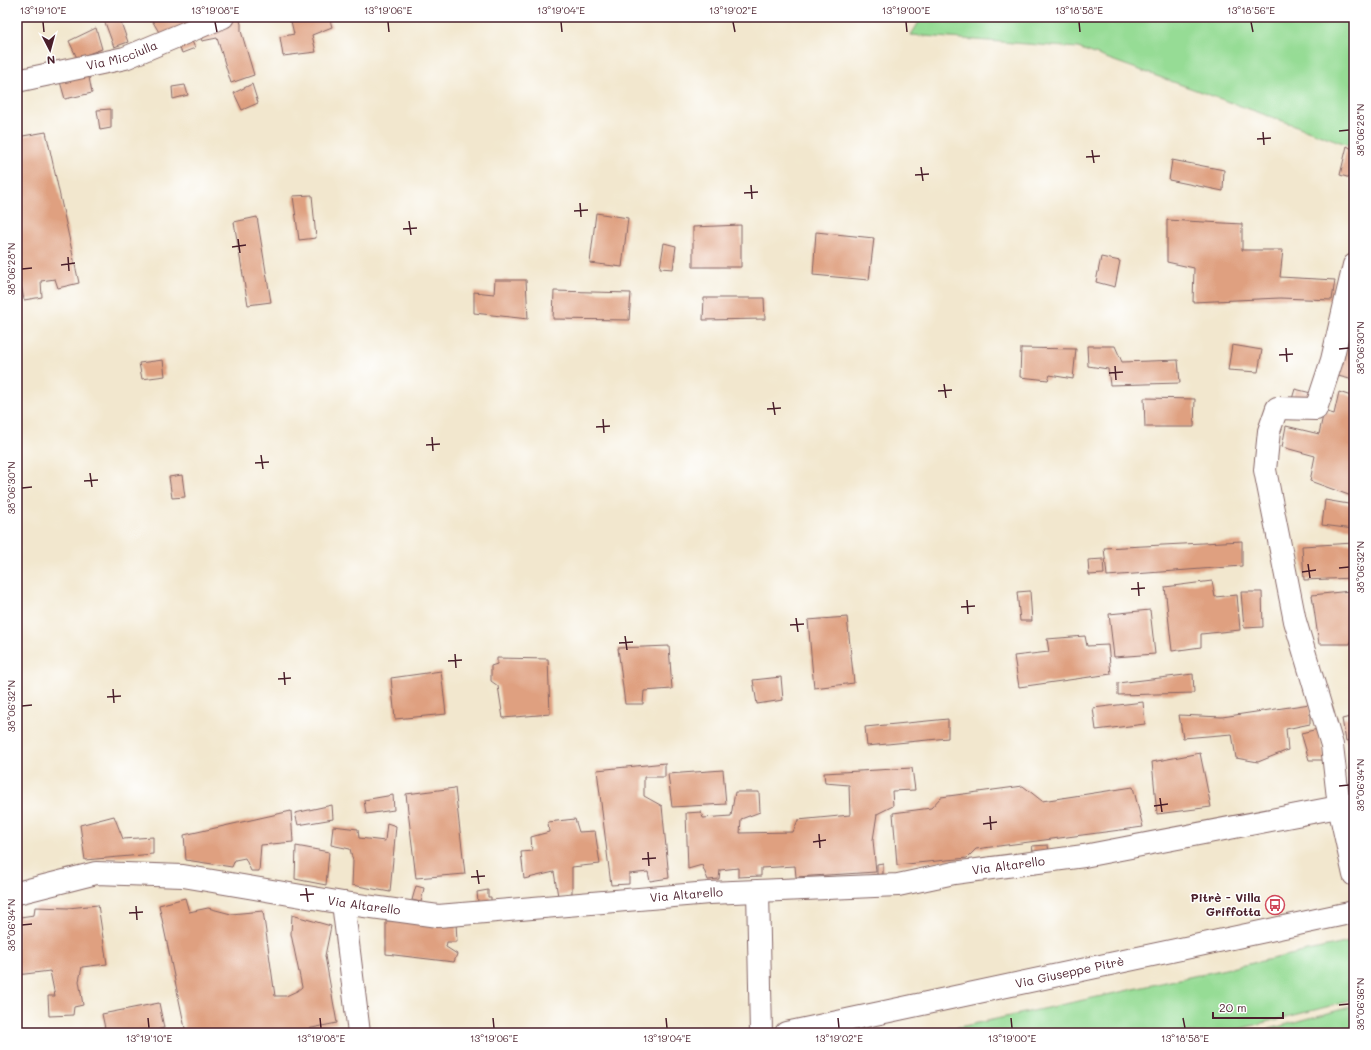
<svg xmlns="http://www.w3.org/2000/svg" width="1371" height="1050" font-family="Mali,sans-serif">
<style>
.green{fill:#96dc95;stroke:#707e60}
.building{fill:#dfa080}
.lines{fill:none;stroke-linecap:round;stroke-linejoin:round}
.minor-casing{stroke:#856564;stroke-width:24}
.minor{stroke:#fff;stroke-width:22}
.ticks{fill:none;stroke:#4a1f2b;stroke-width:1.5}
.labels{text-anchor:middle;stroke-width:3;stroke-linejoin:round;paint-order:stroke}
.street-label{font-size:12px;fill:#4a1f2b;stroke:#fff}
.poi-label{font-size:12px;font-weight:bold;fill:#4a1f2b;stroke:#fff;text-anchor:end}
.neatline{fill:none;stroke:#4a1f2b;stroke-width:1.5}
.ticks-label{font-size:10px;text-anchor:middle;fill:#4a1f2b}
</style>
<rect width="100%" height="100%" fill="#fff"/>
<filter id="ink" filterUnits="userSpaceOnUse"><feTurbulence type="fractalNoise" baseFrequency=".025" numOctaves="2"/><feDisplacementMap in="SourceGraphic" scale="8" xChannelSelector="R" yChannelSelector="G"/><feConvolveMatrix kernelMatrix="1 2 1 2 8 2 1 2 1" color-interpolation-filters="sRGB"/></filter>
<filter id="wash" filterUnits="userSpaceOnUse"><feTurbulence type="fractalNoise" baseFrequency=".012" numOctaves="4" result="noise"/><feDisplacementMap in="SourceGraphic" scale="16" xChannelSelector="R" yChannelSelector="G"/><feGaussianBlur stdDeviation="0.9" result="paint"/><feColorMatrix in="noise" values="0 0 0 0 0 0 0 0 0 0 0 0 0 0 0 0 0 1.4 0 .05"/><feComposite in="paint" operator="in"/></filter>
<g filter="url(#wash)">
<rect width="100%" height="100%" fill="#f2e7ce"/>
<!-- green -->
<g class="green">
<polygon points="922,17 1354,17 1354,147 1291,124 1078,48 911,35"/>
<polygon points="1354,941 1354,1000 1223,1033 932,1033"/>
<polygon points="1354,1006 1354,1033 1255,1033"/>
</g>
<g id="blocks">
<!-- building -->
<g class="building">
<polygon points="103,17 119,17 128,42 114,47"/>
<polygon points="150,17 202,17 163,39"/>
<polygon points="235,17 239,17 241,24 241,31 254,75 231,83 217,38 202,41 197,30"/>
<polygon points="290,17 329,17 332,27 312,35 316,52 283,56 280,37 294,34"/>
<polygon points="96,28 102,49 77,58 69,41"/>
<polygon points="191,39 195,48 182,53 178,44"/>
<polygon points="88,72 92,93 65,99 59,78"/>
<polygon points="252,84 258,103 242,110 234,93"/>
<polygon points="185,85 188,95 173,99 172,87"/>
<polygon points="111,109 111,128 100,130 97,110"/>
<polygon points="46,132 79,283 58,288 55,279 41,281 42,297 24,300 17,264 17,137"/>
<polygon points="1347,146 1354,150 1354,179 1340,175"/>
<polygon points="1172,160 1224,170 1223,191 1169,180"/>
<polygon points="312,195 316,238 299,240 293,196"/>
<polygon points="596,213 628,218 622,267 590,263"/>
<polygon points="257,217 271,302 248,305 234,222"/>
<polygon points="1167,220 1242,224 1242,250 1283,250 1280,277 1335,280 1332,300 1280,298 1193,302 1194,268 1167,262"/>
<polygon points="741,225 741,267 693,267 693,227"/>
<polygon points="816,232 874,238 869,280 813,275"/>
<polygon points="664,243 676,246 673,269 660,268"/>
<polygon points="1101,257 1120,261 1115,287 1096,282"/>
<polygon points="495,280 526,280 528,319 474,313 474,292 494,294"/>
<polygon points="554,291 631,293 629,320 553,319"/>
<polygon points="704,298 764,298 765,319 703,320"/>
<polygon points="1344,332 1354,334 1354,380 1338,376"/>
<polygon points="1232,345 1262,350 1258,372 1228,370"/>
<polygon points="1087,346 1115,346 1122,362 1178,360 1180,383 1110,385 1108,369 1088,366"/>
<polygon points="1021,348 1076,349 1073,379 1050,375 1048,380 1020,377"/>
<polygon points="163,360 165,376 142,379 139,363"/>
<polygon points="1295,389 1315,394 1312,404 1292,399"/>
<polygon points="1339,392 1354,397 1354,497 1310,481 1315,456 1282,447 1286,426 1319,434 1324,411 1334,414"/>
<polygon points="1144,398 1195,399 1194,427 1145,427"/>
<polygon points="182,475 185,497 172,498 169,477"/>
<polygon points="1325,500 1354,505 1354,529 1322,525"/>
<polygon points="1242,541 1242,566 1107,576 1104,548"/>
<polygon points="1354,543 1354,578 1304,580 1302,546"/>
<polygon points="1103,559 1104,574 1089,575 1088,560"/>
<polygon points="1212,581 1215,597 1237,595 1240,630 1201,634 1201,647 1172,651 1165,587"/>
<polygon points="1030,591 1032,621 1020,621 1017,592"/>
<polygon points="1350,591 1354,592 1354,635 1350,644 1319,644 1312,595"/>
<polygon points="1241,592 1262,592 1263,627 1244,628"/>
<polygon points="1150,610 1155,654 1114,657 1109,614"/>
<polygon points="847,617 854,683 814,688 808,620"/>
<polygon points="1085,636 1087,646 1108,645 1111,674 1019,687 1014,656 1049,652 1047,639"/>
<polygon points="669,646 672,689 644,691 643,704 625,704 618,648"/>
<polygon points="497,658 548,659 550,714 503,718 498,686 491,681 491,666 497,664"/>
<polygon points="441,671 446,714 395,719 391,678"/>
<polygon points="1193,674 1194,693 1118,695 1118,683"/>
<polygon points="781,677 783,700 757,704 753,680"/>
<polygon points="1143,702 1145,724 1096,730 1093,708"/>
<polygon points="1310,704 1310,724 1286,729 1288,750 1258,762 1236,758 1232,734 1183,738 1179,715 1222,717"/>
<polygon points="1354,716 1354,740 1346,741 1342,719"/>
<polygon points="948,719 948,738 867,746 865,727"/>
<polygon points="1318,729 1325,760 1309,760 1301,733"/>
<polygon points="1200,753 1211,807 1157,814 1152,762"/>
<polygon points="665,763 665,777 644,777 644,796 662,806 669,878 650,881 648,872 629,874 629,884 611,885 597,770"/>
<polygon points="912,768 915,790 892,791 893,806 877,814 873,840 876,872 796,877 795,866 761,868 761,876 738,877 738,868 720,870 719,879 708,880 702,865 688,869 686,813 701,812 703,818 731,816 735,792 759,792 760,812 741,819 740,833 793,832 798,820 850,815 849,785 825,783 824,773"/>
<polygon points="723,770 726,804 672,807 668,774"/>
<polygon points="1023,786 1042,801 1133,787 1143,827 976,849 967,858 897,865 893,813 931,808 941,797"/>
<polygon points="455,788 465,874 416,878 406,794"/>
<polygon points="393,795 394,810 366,814 364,800"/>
<polygon points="332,805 333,819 298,825 295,813"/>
<polygon points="291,811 293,842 261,845 259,871 251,871 245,858 235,860 232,867 186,860 184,835"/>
<polygon points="114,816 123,839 153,837 153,854 85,860 80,825"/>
<polygon points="575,819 579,832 595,831 600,864 572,867 572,893 558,896 554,872 524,879 521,852 532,851 531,837 549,832 548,822"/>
<polygon points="387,823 396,826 390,892 352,885 353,861 350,849 331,845 333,826 358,829 359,838 385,841"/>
<polygon points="1048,845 1049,854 1034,857 1032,846"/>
<polygon points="296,846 329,852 326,885 295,879"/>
<polygon points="883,863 883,874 877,875 877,864"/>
<polygon points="416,886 424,888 421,902 412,900"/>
<polygon points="488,890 488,897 491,897 491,901 478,902 477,892"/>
<polygon points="185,898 189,912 208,908 231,914 263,911 275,996 286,996 297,991 302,987 291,934 292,915 331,926 325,956 337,1023 302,1030 303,1033 186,1033 159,905"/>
<polygon points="98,905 107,964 82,967 79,981 83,1005 74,1007 73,1015 49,1016 48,996 55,996 50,971 17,975 17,908 20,917 34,915 35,907 68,908"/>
<polygon points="386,921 456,922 457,942 447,942 446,947 457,954 454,962 386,954"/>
<polygon points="159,1003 164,1028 148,1032 148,1033 106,1033 102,1014"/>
</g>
</g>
</g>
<g filter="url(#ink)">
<use href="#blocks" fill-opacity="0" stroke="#856564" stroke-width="1"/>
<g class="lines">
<defs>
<g id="minor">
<path id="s1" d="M17,81L125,58L223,17"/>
<polyline points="1354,265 1332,360 1316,409 1277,408 1269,431 1265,470 1295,621 1332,745 1339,807 1354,875"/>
<polyline points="758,891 761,1033"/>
<path id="s2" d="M17,893L96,873L183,876L343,903L438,916L709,893L898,885L954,873L1084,856L1354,804"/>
<polyline points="343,903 359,1033"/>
<path id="s3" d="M786,1033L1354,912"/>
</g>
</defs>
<!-- minor casing -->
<use href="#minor" class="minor-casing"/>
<!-- minor -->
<use href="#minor" class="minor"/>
</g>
</g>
<!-- ticks -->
<path class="ticks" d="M43,22L44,32M215,22L217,32M388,22L389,32M561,22L562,32M733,22L735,32M906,22L907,32M1079,22L1080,32M1251,22L1253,32M1339,131L1349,130M1263,132L1264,145M1257,139L1271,138M1092,150L1094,163M1086,157L1100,156M921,167L923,181M915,175L929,174M751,185L752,199M744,193L758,192M580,203L581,217M574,211L588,210M409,221L411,235M403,229L417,228M238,239L240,253M232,247L246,245M68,257L69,271M61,265L75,263M22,269L32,268M1286,348L1287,362M1339,349L1349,348M1279,355L1293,354M1115,366L1116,380M1109,373L1123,372M944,384L946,398M938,391L952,390M773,402L775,415M767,409L781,408M603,419L604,433M596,427L610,426M432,437L433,451M426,445L440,444M261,455L263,469M255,463L269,462M90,473L92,487M84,481L98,480M22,488L32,487M1308,564L1310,578M1339,568L1349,567M1302,572L1316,570M1138,582L1139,596M1131,589L1145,588M967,600L968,614M961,607L975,606M796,618L798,632M790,625L804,624M625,636L627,650M619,643L633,642M455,654L456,668M448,661L462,660M284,672L285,685M278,679L291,678M113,689L114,703M107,697L121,696M22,706L32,705M1339,786L1349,785M1160,798L1162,812M1154,806L1168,804M990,816L991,830M983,824L997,822M819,834L820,848M813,842L826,840M648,852L649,866M642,859L656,858M477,870L479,884M471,877L485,876M306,888L308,902M300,895L314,894M136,906L137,920M129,913L143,912M22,925L32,924M1339,1005L1349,1004M148,1018L149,1028M320,1018L321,1028M493,1018L494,1028M666,1018L667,1028M838,1018L839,1028M1011,1018L1012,1028M1183,1018L1185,1028"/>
<!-- icons -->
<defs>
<symbol id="bus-ring" viewBox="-11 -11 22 22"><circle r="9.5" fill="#fff" stroke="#d1495b" stroke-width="1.5"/><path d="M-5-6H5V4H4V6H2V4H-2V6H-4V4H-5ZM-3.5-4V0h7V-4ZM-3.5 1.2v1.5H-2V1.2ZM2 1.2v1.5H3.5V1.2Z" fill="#d1495b"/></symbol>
</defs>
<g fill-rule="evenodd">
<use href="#bus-ring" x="1264" y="894" width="22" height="22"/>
</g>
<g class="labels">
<!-- street labels -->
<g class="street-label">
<text dy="4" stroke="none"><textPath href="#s1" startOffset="108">Via Micciulla</textPath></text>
<text dy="4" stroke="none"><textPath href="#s2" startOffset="1000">Via Altarello</textPath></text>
<text dy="4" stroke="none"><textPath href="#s2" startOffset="676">Via Altarello</textPath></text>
<text dy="4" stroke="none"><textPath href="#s2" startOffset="352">Via Altarello</textPath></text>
<text dy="4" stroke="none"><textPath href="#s3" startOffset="290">Via Giuseppe Pitrè</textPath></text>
</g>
<!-- poi labels -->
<g class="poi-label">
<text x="1261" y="902">Pitrè - Villa<tspan x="1261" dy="14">Griffotta</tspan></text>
</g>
</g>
<!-- margin -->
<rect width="1371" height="1050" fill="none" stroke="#fff" stroke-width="44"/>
<!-- north arrow -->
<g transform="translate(50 50) rotate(174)" stroke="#ffffff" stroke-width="3" paint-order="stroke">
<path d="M0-3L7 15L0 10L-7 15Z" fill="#4a1f2b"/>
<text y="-6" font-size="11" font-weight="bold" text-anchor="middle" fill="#4a1f2b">N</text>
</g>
<!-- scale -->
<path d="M1213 1012v6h70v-6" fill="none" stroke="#4a1f2b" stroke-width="2"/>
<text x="1219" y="1012" font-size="12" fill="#4a1f2b" stroke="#ffffff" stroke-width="3" paint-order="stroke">20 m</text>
<rect x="22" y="22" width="1327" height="1006" class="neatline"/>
<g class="ticks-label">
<text x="43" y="14">13°19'10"E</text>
<text x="215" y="14">13°19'08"E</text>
<text x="388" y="14">13°19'06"E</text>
<text x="561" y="14">13°19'04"E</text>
<text x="733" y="14">13°19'02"E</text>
<text x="906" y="14">13°19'00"E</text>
<text x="1079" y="14">13°18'58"E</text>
<text x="1251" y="14">13°18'56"E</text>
<text transform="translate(1360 130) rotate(-90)" y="4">38°06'28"N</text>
<text transform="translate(11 269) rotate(-90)" y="4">38°06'28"N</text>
<text transform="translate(1360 348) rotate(-90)" y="4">38°06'30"N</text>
<text transform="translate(11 488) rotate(-90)" y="4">38°06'30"N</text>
<text transform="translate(1360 567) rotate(-90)" y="4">38°06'32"N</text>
<text transform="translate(11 706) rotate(-90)" y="4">38°06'32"N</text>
<text transform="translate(1360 785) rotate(-90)" y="4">38°06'34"N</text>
<text transform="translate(11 925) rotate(-90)" y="4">38°06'34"N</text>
<text transform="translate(1360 1004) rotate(-90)" y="4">38°06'36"N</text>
<text x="149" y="1042">13°19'10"E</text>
<text x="321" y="1042">13°19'08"E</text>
<text x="494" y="1042">13°19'06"E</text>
<text x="667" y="1042">13°19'04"E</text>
<text x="839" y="1042">13°19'02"E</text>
<text x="1012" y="1042">13°19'00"E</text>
<text x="1185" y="1042">13°18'58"E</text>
</g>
</svg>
